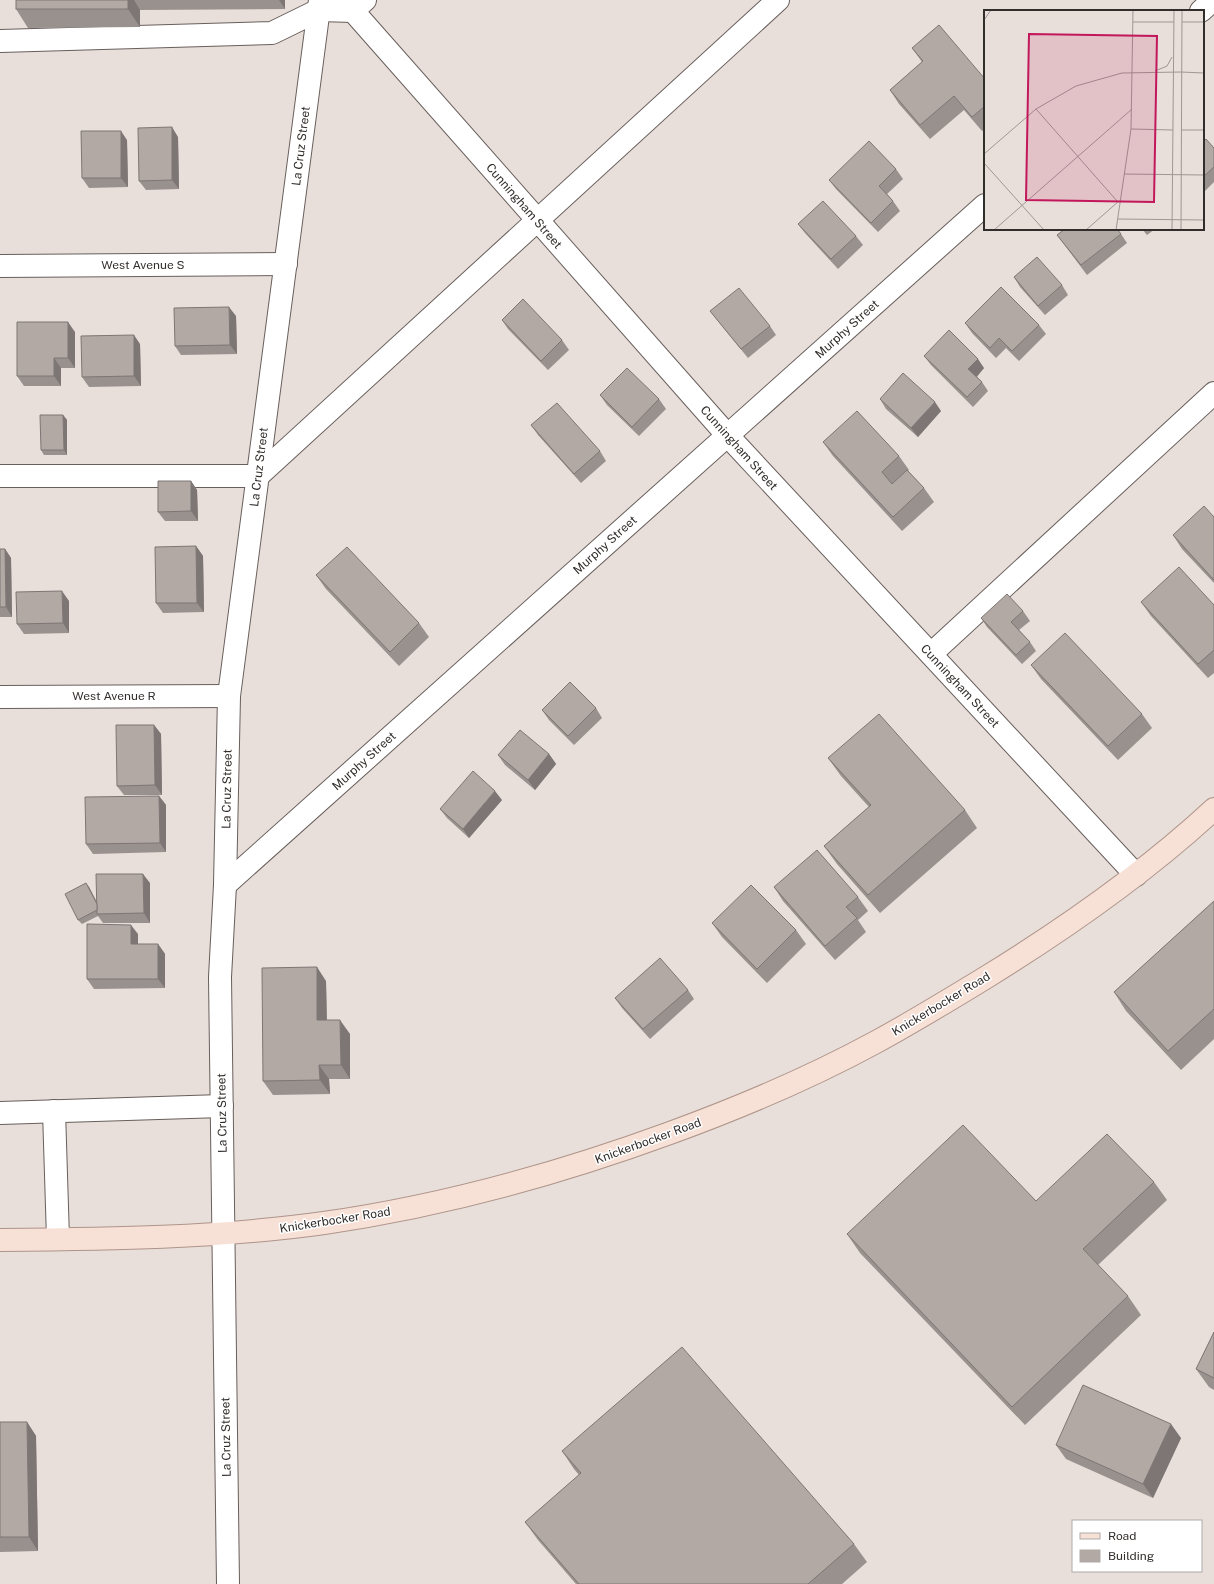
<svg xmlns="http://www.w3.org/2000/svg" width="1214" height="1584" font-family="'Public Sans',sans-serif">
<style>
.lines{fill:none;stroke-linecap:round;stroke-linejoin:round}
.minor-casing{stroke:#685f5c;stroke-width:24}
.major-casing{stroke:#ae9489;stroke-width:24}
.minor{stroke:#fff;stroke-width:22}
.major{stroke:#f7e0d6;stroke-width:22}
.wall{fill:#99918e}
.shaded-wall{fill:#7d7674}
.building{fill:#b2a9a5;stroke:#7d7674}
.labels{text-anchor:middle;stroke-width:3;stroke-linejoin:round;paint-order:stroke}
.street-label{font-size:12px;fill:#312d2b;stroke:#fff}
.inset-road{fill:none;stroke:#9f9794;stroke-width:1}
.view{fill:#c2185b;fill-opacity:0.15;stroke:#c2185b;stroke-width:2}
.inset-edge{fill:none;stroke:#312d2b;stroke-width:2}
</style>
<rect width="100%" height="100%" fill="#e8deda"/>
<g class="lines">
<defs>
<g id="minor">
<polyline points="353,11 728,436 1136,875"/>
<polyline points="1201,11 1213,0"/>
<polyline points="0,41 272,33 319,10 353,11 365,0"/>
<polyline points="0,266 286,264"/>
<polyline points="0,476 258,476 778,0"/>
<polyline points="931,654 1214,393"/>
<polyline points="0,697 229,696"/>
<polyline points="225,885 985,205"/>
<polyline points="54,1111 58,1239"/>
<polyline points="0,1113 222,1106"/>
<polyline points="228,1584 220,977 225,885 229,696 320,0"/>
</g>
<path id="major" d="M0,1240C108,1239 217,1238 324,1223C443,1206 558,1174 670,1133C741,1107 810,1078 876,1042C913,1022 949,1000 985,978C1066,928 1144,874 1214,809"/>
</defs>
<!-- minor casing -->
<use href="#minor" class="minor-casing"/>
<!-- major casing -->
<use href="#major" class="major-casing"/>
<!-- minor -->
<use href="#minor" class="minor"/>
<!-- major -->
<use href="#major" class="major"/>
</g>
<!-- wall -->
<g class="wall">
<polygon points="16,0 285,0 285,9 140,10 140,27 28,28 16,9"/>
<polygon points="912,48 985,79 985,129 982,131 964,110 930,139 899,104 890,90 922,62"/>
<polygon points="178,137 179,189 146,190 139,181"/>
<polygon points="127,140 128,187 89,188 82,178"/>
<polygon points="1203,142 1214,148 1214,182 1203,193"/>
<polygon points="896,169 903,179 887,194 893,201 900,211 878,232 836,189 829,180"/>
<polygon points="798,224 856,236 863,245 838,269 805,233"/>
<polygon points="1142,229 1155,229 1147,235"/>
<polygon points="1121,234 1127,243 1087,275 1057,235"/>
<polygon points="1014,277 1062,285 1068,295 1045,315 1020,287"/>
<polygon points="710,311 770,326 776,335 748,358 717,320"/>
<polygon points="236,316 237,354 181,355 175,346"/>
<polygon points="502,320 562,340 569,350 548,370 508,329"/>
<polygon points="965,323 1039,325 1046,334 1019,361 1006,348 996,358 972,333"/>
<polygon points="75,332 75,368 61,368 61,386 24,386 17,376"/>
<polygon points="140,344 141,386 89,387 82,377"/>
<polygon points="924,356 984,368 977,377 982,382 988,391 973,407 931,365"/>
<polygon points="600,395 659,399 666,409 639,436 607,405"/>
<polygon points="880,399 941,411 918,437 886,409"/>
<polygon points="63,415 67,420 67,455 44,455 41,450"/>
<polygon points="531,425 600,451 606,461 581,483 538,435"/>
<polygon points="823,442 899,456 909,470 908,471 924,488 934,502 902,531 833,456"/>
<polygon points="191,481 197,490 198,521 165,521 158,512"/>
<polygon points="1214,517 1214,583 1182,549 1173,535"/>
<polygon points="196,546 203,556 204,612 163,613 156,603"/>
<polygon points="0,549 5,549 11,558 12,617 0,617"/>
<polygon points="316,575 419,623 429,637 399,666 326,589"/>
<polygon points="69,601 69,633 24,634 17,624"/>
<polygon points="1141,602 1214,605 1214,673 1208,678 1151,616"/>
<polygon points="1023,611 1030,621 1019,630 1030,642 1036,651 1022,664 987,627 981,618"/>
<polygon points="1031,665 1142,714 1152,728 1118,760 1041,679"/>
<polygon points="596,708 602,718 574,745 549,720 542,710"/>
<polygon points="154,725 161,734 162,795 124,795 117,786"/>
<polygon points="549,754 556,764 535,790 505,765 498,755"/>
<polygon points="828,758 965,810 977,828 880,913 837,864 824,846 869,807 841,776"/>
<polygon points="159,796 166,805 166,852 93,854 86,844"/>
<polygon points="502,800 469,838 447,818 440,809"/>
<polygon points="150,883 150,923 103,923 98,916 82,924 78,920 89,887 97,902"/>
<polygon points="774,887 858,897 868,911 858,920 866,932 835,960 783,901"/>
<polygon points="1214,901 1214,1039 1181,1070 1126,1011 1114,992"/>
<polygon points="712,923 796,930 806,944 767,983 722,937"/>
<polygon points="138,934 138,944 158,944 165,954 165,988 94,989 87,979"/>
<polygon points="326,981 327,1020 350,1034 350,1079 329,1079 330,1094 273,1095 263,1081"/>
<polygon points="688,990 694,999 650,1039 622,1008 615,998"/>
<polygon points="1154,1182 1167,1200 1098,1265 1128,1296 1141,1315 1025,1425 860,1253 847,1234 1036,1201"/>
<polygon points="1214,1332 1214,1390 1209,1387 1196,1369"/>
<polygon points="0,1422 27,1422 36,1436 38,1551 0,1552"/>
<polygon points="1181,1438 1153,1498 1066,1459 1056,1445"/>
<polygon points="562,1451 854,1544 867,1562 842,1584 576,1584 538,1540 525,1522 579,1475 574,1469"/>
</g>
<!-- shaded-wall -->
<g class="shaded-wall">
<polygon points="128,0 134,0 140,10 140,27 128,9"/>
<polygon points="279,0 285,0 285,9"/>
<polygon points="172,127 178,137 179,189 172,180"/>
<polygon points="121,131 127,140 128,187 121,178"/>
<polygon points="229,307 236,316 237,354 230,345"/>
<polygon points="68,322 75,332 75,368 68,358"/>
<polygon points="134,335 140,344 141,386 134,376"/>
<polygon points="54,358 61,368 61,386 54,376"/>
<polygon points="978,359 984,368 975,378 968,369"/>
<polygon points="935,402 941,411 918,437 911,428"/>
<polygon points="63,415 67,420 67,455 64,450"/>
<polygon points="191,481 197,490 198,521 191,511"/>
<polygon points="196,546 203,556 204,612 197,603"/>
<polygon points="5,549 11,558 12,617 6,607"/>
<polygon points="62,591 69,601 69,633 63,623"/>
<polygon points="154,725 161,734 162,795 155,785"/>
<polygon points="549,754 556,764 535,790 528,780"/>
<polygon points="495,791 502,800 469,838 463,829"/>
<polygon points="159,796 166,805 166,852 160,843"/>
<polygon points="143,874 150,883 150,923 144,913"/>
<polygon points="86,883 89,887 102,914 99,909"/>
<polygon points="131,925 138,934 138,954 131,944"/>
<polygon points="158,944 165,954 165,988 158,979"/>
<polygon points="317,967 326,981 327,1034 317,1020"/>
<polygon points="340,1020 350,1034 350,1079 341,1065"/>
<polygon points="319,1065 329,1079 330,1094 320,1080"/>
<polygon points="27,1422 36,1436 38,1551 29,1537"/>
<polygon points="1171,1424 1181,1438 1153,1498 1143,1484"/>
</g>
<!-- building -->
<g class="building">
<rect x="16" y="0" width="112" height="9"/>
<polygon points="939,25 985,79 985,106 972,117 954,96 920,125 890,90 923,61 912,48"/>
<polygon points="172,127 172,180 139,181 138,128"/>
<polygon points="81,131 121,131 121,178 82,178"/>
<polygon points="1206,139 1214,148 1214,167 1203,177 1203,142"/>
<polygon points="869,141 896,169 879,186 893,201 871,223 829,180"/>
<polygon points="823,201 856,236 831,259 798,224"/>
<polygon points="1065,229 1117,229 1121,234 1081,265 1057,235"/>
<polygon points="1037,257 1062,285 1038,306 1014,277"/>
<polygon points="1001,287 1039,325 1012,351 999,338 990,348 965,323"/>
<polygon points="739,288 770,326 741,349 710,311"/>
<polygon points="523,299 562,340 541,361 502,320"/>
<polygon points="229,307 230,345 175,346 174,308"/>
<polygon points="17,322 68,322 68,358 54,358 54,376 17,376"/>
<polygon points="949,330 978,359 968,369 982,382 967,397 924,356"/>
<polygon points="134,335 134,376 82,377 81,336"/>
<polygon points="627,368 659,399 632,427 600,395"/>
<polygon points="903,373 935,402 911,428 880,399"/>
<polygon points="557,403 600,451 574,474 531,425"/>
<polygon points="857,411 899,456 882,472 892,484 907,470 924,488 893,517 823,442"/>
<polygon points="40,415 63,415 64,450 41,450"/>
<polygon points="158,481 191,481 191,511 158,512"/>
<polygon points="1204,506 1214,517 1214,580 1173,535"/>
<polygon points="196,546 197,603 156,603 155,547"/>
<polygon points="347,547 419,623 390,652 316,575"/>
<polygon points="0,549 5,549 6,607 0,607"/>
<polygon points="1179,567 1214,605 1214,650 1198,664 1141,602"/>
<polygon points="62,591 63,623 17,624 16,592"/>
<polygon points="1007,594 1023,611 1011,622 1030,642 1016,655 981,618"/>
<polygon points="1065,633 1142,714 1108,746 1031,665"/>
<polygon points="570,682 596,708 568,736 542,710"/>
<polygon points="879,714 965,810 868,895 824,846 871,805 828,758"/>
<polygon points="116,725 154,725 155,785 117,786"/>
<polygon points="520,730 549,754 528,780 498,755"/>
<polygon points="473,771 495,791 463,829 440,809"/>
<polygon points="159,796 160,843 86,844 85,797"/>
<polygon points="817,850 858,897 846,907 857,918 825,946 774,887"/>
<polygon points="96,874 143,874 144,913 97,914"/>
<polygon points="86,883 97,904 97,910 78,920 65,894"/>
<polygon points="751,885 796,930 757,969 712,923"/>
<polygon points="1214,901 1214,1009 1168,1051 1114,992"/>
<polygon points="87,924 131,925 131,944 158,944 158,979 87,979"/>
<polygon points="660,958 688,990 643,1029 615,998"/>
<polygon points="317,967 317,1020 340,1020 341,1065 319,1065 320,1080 263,1081 262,968"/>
<polygon points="963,1125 1036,1201 1107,1134 1154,1182 1083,1249 1128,1296 1012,1407 847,1234"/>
<polygon points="1214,1332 1214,1378 1196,1369"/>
<polygon points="682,1347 854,1544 808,1584 579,1584 525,1522 581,1473 562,1451"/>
<polygon points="1083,1385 1171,1424 1143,1484 1056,1445"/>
<polygon points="0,1422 27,1422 29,1537 0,1537"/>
</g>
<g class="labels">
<!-- street labels -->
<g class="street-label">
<text transform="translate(301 146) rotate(-83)" y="4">La Cruz Street</text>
<text transform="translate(524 206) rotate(49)" y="4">Cunningham Street</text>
<text x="143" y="269">West Avenue S</text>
<text transform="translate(847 329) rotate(-42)" y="4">Murphy Street</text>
<text transform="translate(739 448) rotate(48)" y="4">Cunningham Street</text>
<text transform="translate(259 467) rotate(-83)" y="4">La Cruz Street</text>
<text transform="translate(605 545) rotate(-42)" y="4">Murphy Street</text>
<text transform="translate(960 686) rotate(47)" y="4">Cunningham Street</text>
<text x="114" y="700">West Avenue R</text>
<text transform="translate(364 761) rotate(-42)" y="4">Murphy Street</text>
<text transform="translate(227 789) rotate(-89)" y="4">La Cruz Street</text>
<text transform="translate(941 1004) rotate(-31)" y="4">Knickerbocker Road</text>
<text transform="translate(222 1113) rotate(-91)" y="4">La Cruz Street</text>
<text transform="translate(648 1141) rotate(-20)" y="4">Knickerbocker Road</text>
<text transform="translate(335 1220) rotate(-9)" y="4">Knickerbocker Road</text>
<text transform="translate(226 1437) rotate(-91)" y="4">La Cruz Street</text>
</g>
</g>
<!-- overview -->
<g transform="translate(984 10)">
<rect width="220" height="220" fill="#e8deda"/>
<path class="inset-road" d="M0,10L7,0M149,12H190M198,12H220M171,61L183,56L188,47M197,62L220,63M52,99L133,191M147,119L189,120M197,120H220M0,144L52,99L92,76L138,63L197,62M0,153L60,220M140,164L220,165M134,209L220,210M10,220L148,99M102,220L135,191M132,220L147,119L149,0M188,220L190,0M197,220L198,0"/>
<path class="view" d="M45,24L173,26L170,192L42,190Z"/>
<rect width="220" height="220" class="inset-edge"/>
</g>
<!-- legend -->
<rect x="1072" y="1520" width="130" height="52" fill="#ffffff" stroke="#adabaa"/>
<rect x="1080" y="1533" width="20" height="6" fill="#f7e0d6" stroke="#adabaa"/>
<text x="1108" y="1540" font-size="12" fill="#312d2b">Road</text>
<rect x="1080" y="1550" width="20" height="12" fill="#b2a9a5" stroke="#adabaa"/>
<text x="1108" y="1560" font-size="12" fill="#312d2b">Building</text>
</svg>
